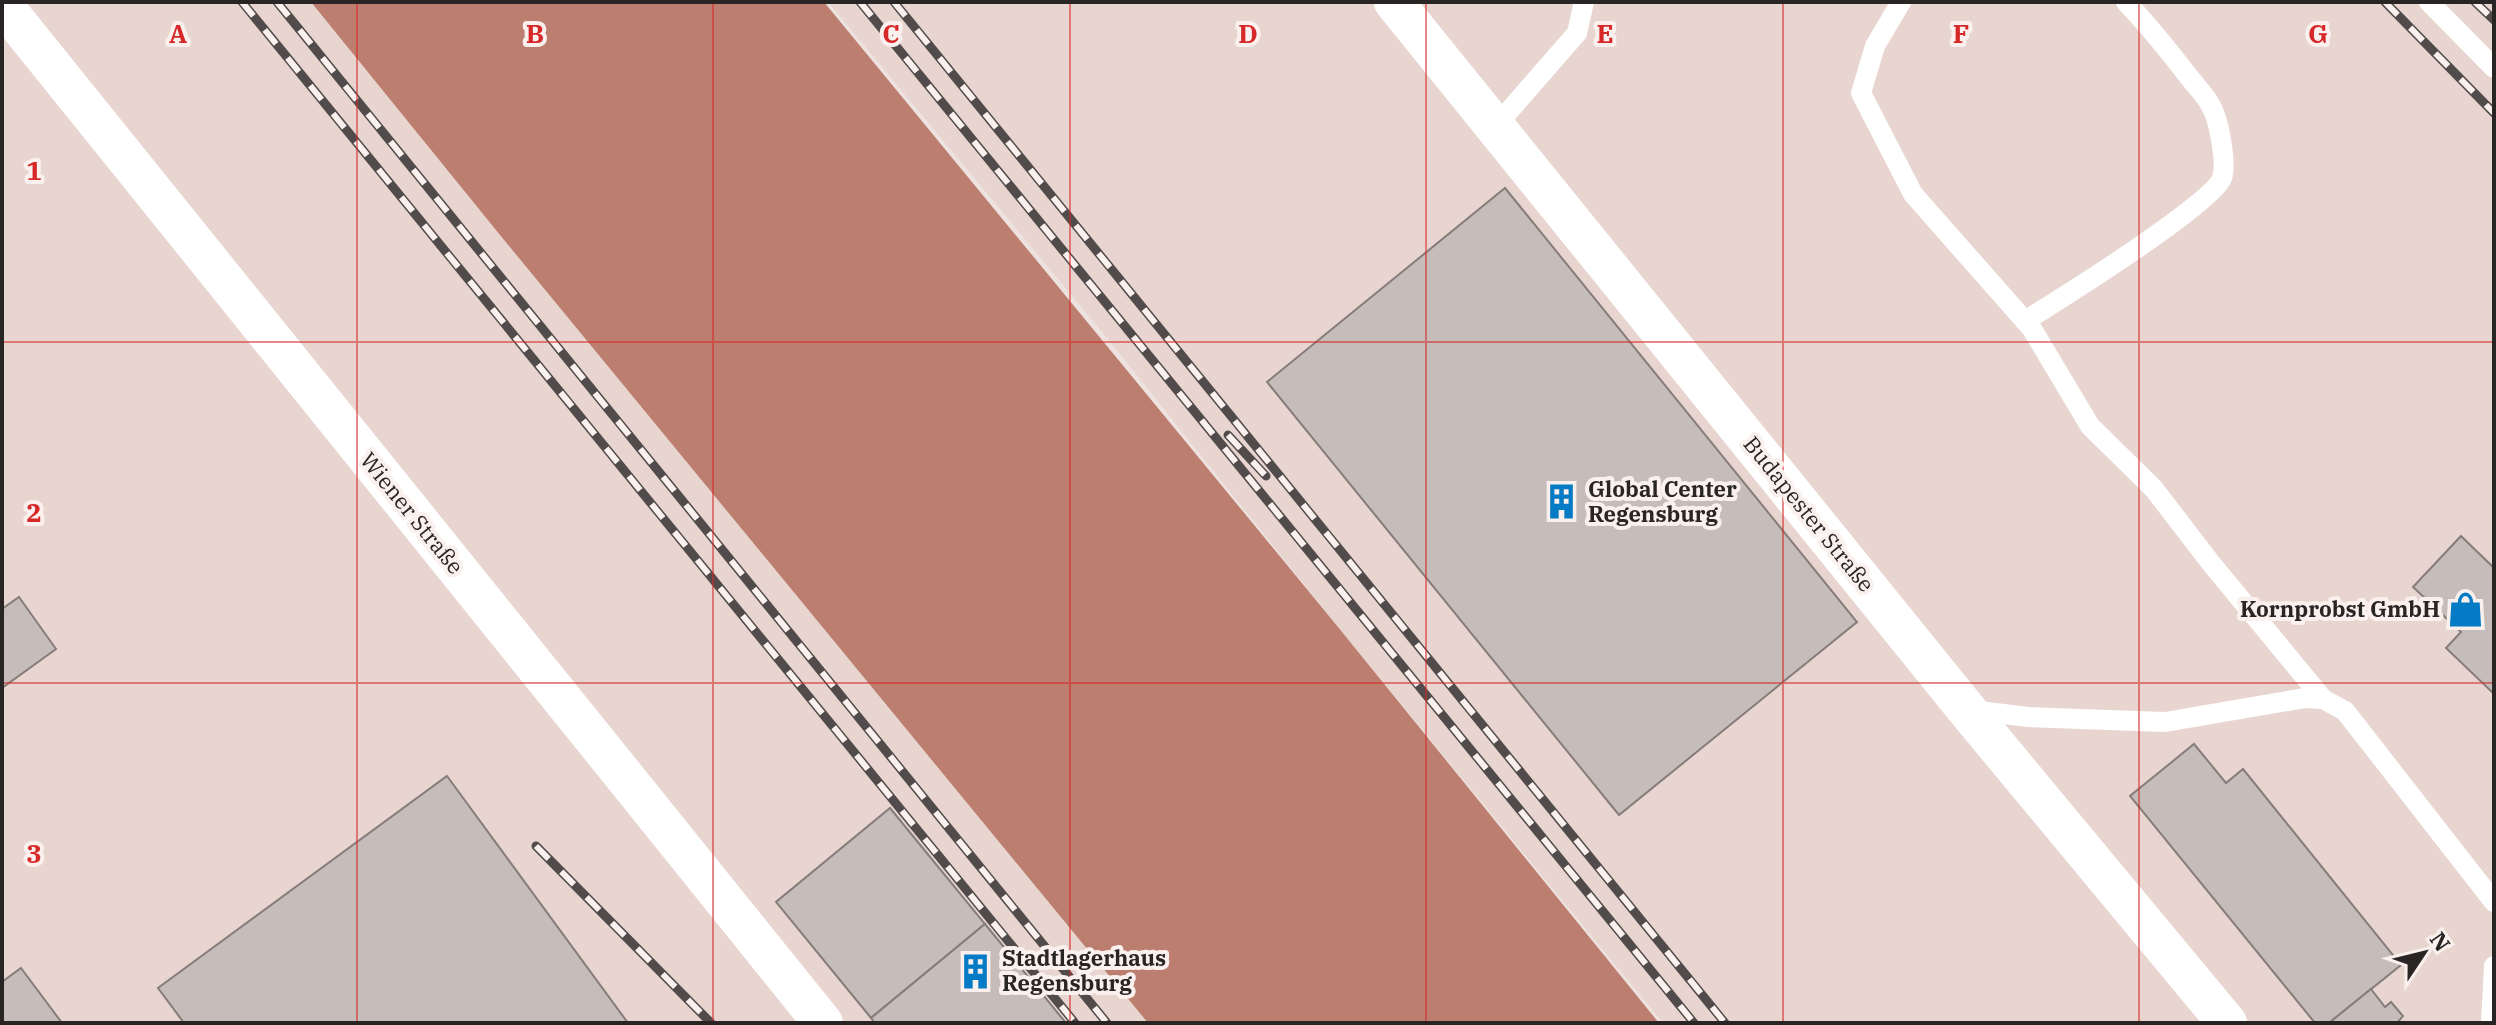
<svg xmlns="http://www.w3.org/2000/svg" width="2496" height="1025" font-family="'IBM Plex Serif',serif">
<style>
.built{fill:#e8d5d0}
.water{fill:#bc7f6f}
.building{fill:#c6bcb9;stroke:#867d7a;stroke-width:2}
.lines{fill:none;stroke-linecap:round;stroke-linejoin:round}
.service{stroke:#fff;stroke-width:20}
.minor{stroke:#fff;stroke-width:40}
.rail-casing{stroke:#514c4b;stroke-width:9}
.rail{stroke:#faf0ed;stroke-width:6;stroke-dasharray:18;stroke-linecap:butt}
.grid{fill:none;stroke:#d62828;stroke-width:2;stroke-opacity:0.55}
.labels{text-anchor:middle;stroke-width:8;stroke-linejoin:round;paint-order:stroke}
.poi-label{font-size:22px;font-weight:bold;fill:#292524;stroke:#faf0ed;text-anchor:start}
.street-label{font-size:22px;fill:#292524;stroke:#faf0ed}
.grid-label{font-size:26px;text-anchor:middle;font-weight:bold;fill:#d62828;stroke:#faf0ed;stroke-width:8;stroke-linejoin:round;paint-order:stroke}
</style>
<rect width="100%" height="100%" fill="#ede2e0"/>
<!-- built -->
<g class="built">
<polygon points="2,2 311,2 500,235 1148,1023 2,1023"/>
<polygon points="828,2 2494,2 2494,1023 1663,1023 1338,627 1112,344"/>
</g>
<!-- water -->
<polygon class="water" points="311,2 824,2 1338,627 1659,1023 1148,1023 500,235"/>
<!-- building -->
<g class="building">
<polygon points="1505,188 1857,622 1619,815 1267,382"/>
<polygon points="2461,536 2494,568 2494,694 2446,648 2461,632 2413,587"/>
<polygon points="19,597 56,649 2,688 2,609"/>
<polygon points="2194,744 2226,783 2243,769 2401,965 2329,1023 2315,1023 2130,796"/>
<polygon points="447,776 628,1023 184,1023 158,988"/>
<polygon points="890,808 985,924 871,1018 776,902"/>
<polygon points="985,924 1066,1023 875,1023 871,1018"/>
<polygon points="21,968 62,1023 2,1022 2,982"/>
<polygon points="2371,989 2385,1007 2391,1002 2403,1016 2397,1023 2329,1023"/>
</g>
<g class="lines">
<!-- service -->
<g class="service">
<polyline points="1901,2 1875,46 1861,93 1913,194 2032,329 2090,426 2154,489 2210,562 2323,699"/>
<polyline points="2429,2 2494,68"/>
<polyline points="1495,127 1577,33 1584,2"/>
<path d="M2025,321C2057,301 2213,204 2222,178C2227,163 2219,120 2211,106C2206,96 2196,86 2189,77C2169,51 2149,26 2126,2"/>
<polyline points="1971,710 2028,717 2165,722 2305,698 2323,699 2345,711 2494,902"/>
<polyline points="2491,1023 2494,966"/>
</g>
<!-- minor -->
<g class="minor">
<polyline points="1394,2 1967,710 2227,1023"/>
<polyline points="2,4 823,1023"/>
</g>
<defs>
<g id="rail">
<polyline points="242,2 1075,1023"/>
<polyline points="277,2 1107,1023"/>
<polyline points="860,2 1694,1023"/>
<polyline points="894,2 1725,1023"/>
<polyline points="2385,2 2494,113"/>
<polyline points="2475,2 2494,20"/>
<polyline points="1228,435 1266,476"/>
<polyline points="536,846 711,1023"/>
</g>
</defs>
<!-- rail casing -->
<use href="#rail" class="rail-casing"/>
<!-- rail -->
<use href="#rail" class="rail"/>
</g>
<!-- grid -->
<path class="grid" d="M357,2V1023M713,2V1023M1070,2V1023M1426,2V1023M1783,2V1023M2139,2V1023M2,342H2494M2,683H2494"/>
<!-- icons -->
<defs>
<symbol id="building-bare" viewBox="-9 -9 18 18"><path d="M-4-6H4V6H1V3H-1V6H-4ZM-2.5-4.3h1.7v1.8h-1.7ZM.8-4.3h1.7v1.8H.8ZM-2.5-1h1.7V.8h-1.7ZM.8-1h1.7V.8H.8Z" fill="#047bc4" stroke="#faf0ed" stroke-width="2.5" paint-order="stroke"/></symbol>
<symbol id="shop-bare" viewBox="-9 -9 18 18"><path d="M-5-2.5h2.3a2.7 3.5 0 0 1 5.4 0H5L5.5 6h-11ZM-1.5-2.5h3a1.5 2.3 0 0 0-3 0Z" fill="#047bc4" stroke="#faf0ed" stroke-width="2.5" paint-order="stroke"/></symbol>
</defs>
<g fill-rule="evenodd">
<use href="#building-bare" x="1536" y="476" width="51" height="51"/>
<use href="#shop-bare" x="2440" y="584" width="51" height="51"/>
<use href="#building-bare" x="950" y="946" width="51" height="51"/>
</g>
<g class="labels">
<!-- poi labels -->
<g class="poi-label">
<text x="1588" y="497">Global Center<tspan x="1588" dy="25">Regensburg</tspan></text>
<text x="2440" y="617" text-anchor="end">Kornprobst GmbH</text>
<text x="1002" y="966">Stadtlagerhaus<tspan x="1002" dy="25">Regensburg</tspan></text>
</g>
<!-- street labels -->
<g class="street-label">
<text transform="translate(412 513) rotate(51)" y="8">Wiener Straße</text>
<text transform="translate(1809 514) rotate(51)" y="8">Budapester Straße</text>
</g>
</g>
<g class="grid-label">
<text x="178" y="43">A</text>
<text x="535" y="43">B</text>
<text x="891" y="43">C</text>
<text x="1248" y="43">D</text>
<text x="1605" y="43">E</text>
<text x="1961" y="43">F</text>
<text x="2318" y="43">G</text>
<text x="34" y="180">1</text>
<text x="34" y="522">2</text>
<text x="34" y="863">3</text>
</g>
<!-- border -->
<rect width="2496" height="1025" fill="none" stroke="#292524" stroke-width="8"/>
<!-- north arrow -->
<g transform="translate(2424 953) rotate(55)" stroke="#faf0ed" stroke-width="6" paint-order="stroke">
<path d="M0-6L14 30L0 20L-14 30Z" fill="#292524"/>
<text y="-12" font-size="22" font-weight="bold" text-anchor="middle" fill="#292524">N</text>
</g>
</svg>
